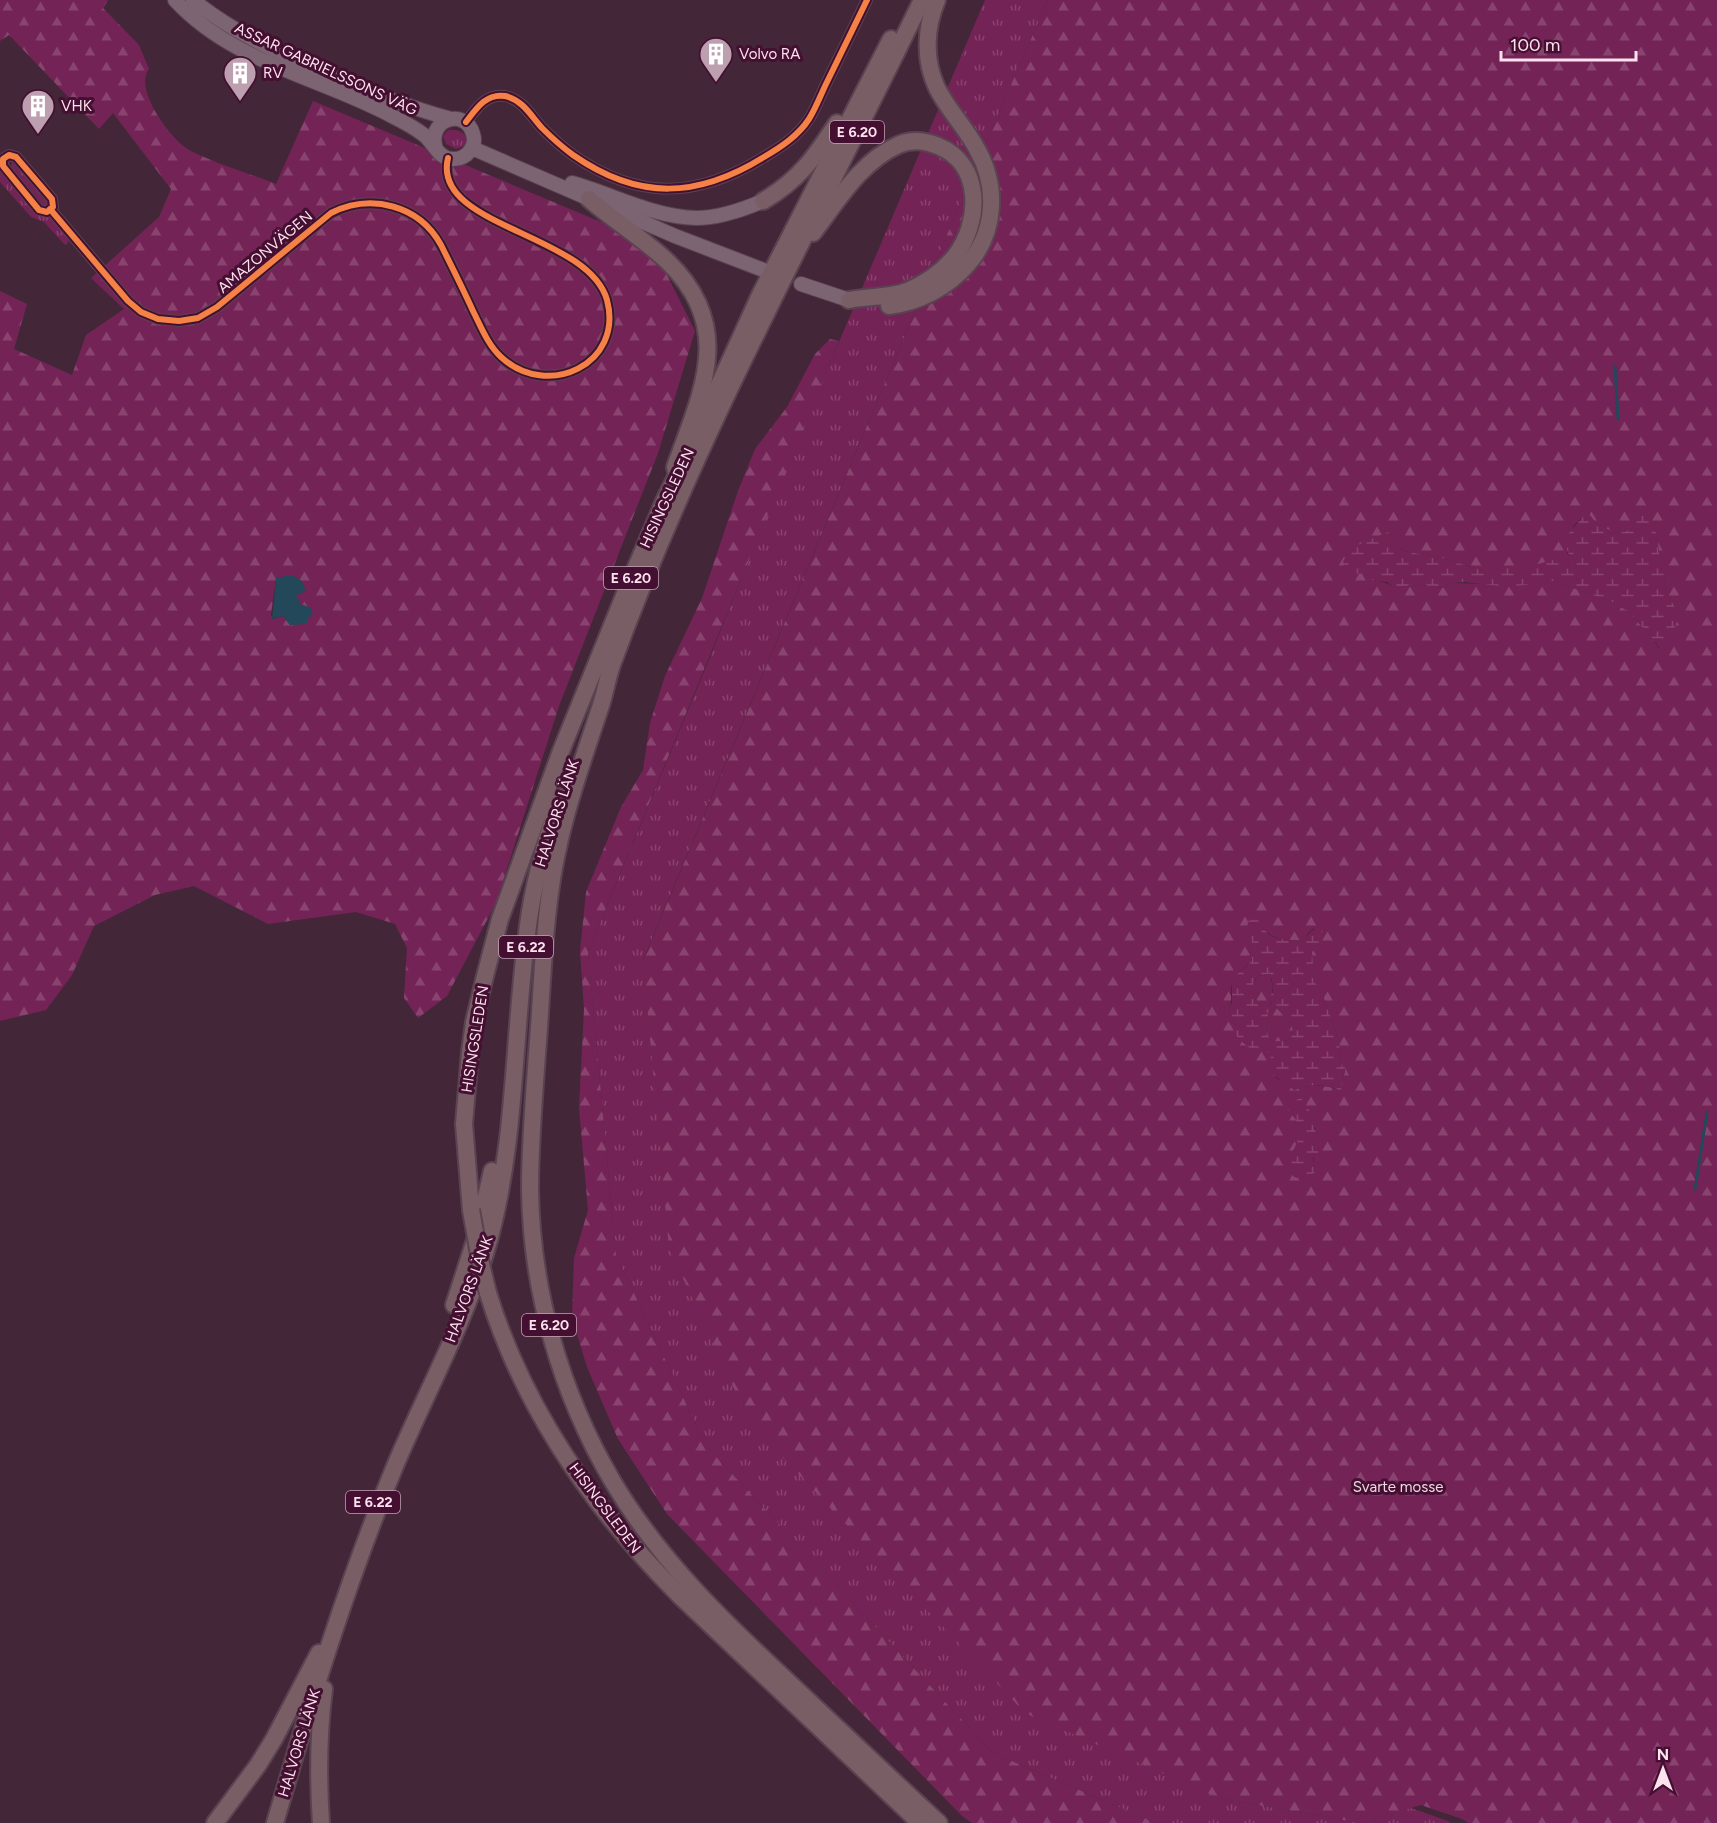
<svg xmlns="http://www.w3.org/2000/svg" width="1717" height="1823" font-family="Figtree,sans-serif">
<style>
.grass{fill:url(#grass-tufts)}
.forest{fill:url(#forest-firs);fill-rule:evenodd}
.wetland{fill:url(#wetland-marsh);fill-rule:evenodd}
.water{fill:#224859}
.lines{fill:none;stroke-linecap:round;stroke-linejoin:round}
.stream{stroke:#224859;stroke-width:3}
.street-casing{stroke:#5a4351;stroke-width:12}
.secondary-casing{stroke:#5a4351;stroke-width:16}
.highway-casing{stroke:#5a4351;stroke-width:20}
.street{stroke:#7c6472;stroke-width:9}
.secondary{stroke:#7c6472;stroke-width:14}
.highway{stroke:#795e65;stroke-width:16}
.highway-bridge-casing{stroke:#5a4351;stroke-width:20;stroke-linecap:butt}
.highway-bridge{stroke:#795e65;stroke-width:16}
.cycleway-casing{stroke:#440f30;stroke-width:10}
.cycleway{stroke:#f48246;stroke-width:6}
.labels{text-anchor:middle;stroke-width:6;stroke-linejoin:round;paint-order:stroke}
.shield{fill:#440f30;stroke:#c6a2b6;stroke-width:1.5}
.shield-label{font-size:14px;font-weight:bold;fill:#fde1ef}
.poi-label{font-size:15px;fill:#fde1ef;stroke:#440f30;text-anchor:start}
.street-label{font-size:15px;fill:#fde1ef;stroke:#440f30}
.park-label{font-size:15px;fill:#f2d7e4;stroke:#440f30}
</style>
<defs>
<pattern id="grass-tufts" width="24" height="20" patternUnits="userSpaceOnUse" patternTransform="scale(1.5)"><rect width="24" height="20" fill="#742356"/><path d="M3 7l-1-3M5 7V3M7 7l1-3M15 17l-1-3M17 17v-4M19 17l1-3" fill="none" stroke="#89436f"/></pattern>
<pattern id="forest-firs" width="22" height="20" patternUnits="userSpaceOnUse" patternTransform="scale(1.5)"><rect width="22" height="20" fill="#742356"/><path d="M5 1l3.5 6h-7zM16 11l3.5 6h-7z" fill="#89436f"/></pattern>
<pattern id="wetland-marsh" width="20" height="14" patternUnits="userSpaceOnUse" patternTransform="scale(1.5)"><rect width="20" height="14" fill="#742356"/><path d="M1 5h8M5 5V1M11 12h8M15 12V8" fill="none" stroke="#89436f"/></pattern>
</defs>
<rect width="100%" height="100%" fill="#432738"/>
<!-- grass -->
<g class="grass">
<polygon points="985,0 1048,0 980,156 643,960 1219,1798 1360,1823 1156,1823 993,1753 706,1446 616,1255 588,952 710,657 795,445"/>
<path d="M448,130C456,129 463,131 467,138L464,146L456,149L446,144L443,136Z"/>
<polygon points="12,162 48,202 47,206 44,206 11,167"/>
<path d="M0,172L33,211C40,216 49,215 54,220L69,238L68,243L65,245L44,222L31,217L0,182Z"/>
<polygon points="1411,1808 1448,1821 1451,1823 1373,1823 1376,1814"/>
</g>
<!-- forest -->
<g class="forest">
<path d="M0,0H108L103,8L139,45L149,69C133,89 171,140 189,150C214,163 248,173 276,184L313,101L651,243L695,331L658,453L559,706L496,903L447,996L418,1018L404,998L407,948L395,924L356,912L268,924L194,886L155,895L94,926L72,975L46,1010L0,1021V291L27,304L14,349L72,375L86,335L124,309L91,278L159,217L171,189L113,113L99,129L9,35L0,41ZM276,578L296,595L300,604L290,625L283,616L273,619L271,615Z"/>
<path d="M1048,0H1717V1823H1469L1462,1819L1421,1805L1401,1811L1376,1814L1373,1823H1360L1219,1798L1025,1713L750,1423L669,1248L643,961L980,156ZM1648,509L1657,536L1659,553L1669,573L1664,580L1666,591L1679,615L1659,649L1652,638L1628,611L1612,602L1554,581L1573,563L1572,558L1567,553L1573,526L1585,515L1596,523L1614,533L1631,530L1636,518ZM1388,532L1397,546L1404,551L1445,559L1492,573L1486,584L1453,583L1442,588L1423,585L1394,588C1385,580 1374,582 1365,574L1364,543ZM1263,928C1273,941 1290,940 1305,941L1308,933L1314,928L1312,952L1313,980L1325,1001L1339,1041L1340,1061L1345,1070L1341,1091C1323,1084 1312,1084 1294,1090L1285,1082L1276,1078L1271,1054L1263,1049L1254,1050L1236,1026L1229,1010C1232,1002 1231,998 1231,990C1231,979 1244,967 1252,961L1249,950L1252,942L1247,930ZM1306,1107L1313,1115V1126L1317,1131L1318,1149L1314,1155V1172L1302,1180L1293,1176L1292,1165L1299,1138L1295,1127L1296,1120Z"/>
<polygon points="830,339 839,341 588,952 616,1255 706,1446 993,1753 1156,1823 972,1823 962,1816 667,1514 618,1439 587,1367 572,1318 574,1258 588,1210 579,1108 584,1009 580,951 586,892 621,807 643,770 650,723 665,676 702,598 738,491 755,449 787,407 815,354"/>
<path d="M1269,974C1274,985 1273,995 1269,1007L1258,1005L1251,987L1258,976Z"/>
<path d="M1276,1007L1292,1025L1293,1031L1289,1040L1273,1042C1266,1035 1264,1028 1269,1019L1267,1013Z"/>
</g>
<!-- wetland -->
<g class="wetland">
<path d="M1648,508L1657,536L1659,553L1670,573L1664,580L1666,591L1679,615L1669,646L1660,649L1652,638L1628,611L1612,602L1554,581L1509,587L1464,582L1453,583L1442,588L1423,585L1394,588L1387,582L1372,580L1365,574L1351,573L1344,569L1343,561L1353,547L1388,532L1397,546L1404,551L1445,559L1485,571L1495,569L1532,566L1551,560L1572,563C1572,557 1568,555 1567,549C1563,532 1577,526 1585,514L1590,515L1596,523L1615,533L1631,530L1640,509Z"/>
<path d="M1255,919L1263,922C1264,942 1289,940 1305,941C1309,931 1313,929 1323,927L1321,943L1312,952L1314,980L1325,1001L1339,1041L1340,1061L1345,1070L1341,1091C1324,1083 1311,1084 1294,1090C1286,1082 1277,1079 1269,1071L1271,1054C1264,1049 1257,1052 1250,1048C1244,1045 1239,1038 1234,1033L1236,1026L1229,1010L1232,1002V979L1252,961L1249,950L1252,942L1247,930L1248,921ZM1269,974L1272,980L1273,992L1269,998L1271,1002L1270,1006L1258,1005C1254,993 1248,988 1258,976ZM1276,1007L1292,1025L1293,1031L1289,1040L1273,1042C1266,1035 1264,1028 1269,1019L1267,1013Z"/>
<polygon points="1301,1098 1314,1117 1313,1126 1319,1136 1318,1153 1314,1155 1313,1161 1318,1164 1319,1170 1312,1174 1314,1180 1309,1183 1293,1176 1291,1165 1287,1160 1288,1157 1293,1156 1293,1151 1299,1138 1295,1127 1296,1120 1284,1105"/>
</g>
<!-- water -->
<polygon class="water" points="291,575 301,580 306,591 297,595 300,604 312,608 312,616 307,618 307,624 290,625 283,616 272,619 276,578"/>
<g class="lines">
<!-- stream -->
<g class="stream">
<polyline points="1615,367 1618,419"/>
<polyline points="1695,1189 1707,1112"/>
</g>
<defs>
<g id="street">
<path d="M466,122C476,109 486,93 505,96C523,100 531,116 542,128C552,138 562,147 573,155C639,201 698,198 764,157C781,147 798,136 809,119C816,108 821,94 827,82C840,55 854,27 867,0"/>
<polygon points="9,155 16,157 52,199 53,207 47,212 39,210 3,166 3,159"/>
<path d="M50,209L128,301L141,312L158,319L179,321L198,318L217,307L331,213C371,193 419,205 441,245C452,267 463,289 473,311C481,327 488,345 501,357C548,400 624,364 607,300C588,233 431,227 448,158"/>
</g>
<g id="secondary">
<path d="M175,0C233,63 320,77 392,116C402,121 414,127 424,135C434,143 439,160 454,159C467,159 477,146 473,134C466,108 429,118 435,145"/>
<path d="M193,0C231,31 273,50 317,70C361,89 404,106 451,119"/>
<polyline points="472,148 675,236 766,271"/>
<path d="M572,183C612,194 653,217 696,218C719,218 742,210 763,201"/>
<polyline points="801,284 849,300"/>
</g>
<g id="highway">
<path d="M922,0C816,219 697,433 613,662C607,678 605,695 599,711C585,754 570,795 560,839C543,909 543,983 537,1054C534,1098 530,1143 530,1188C531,1290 561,1394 613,1482C661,1563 728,1626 796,1689C844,1734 891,1779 939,1823"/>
<path d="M589,199C614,221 644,239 668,262C736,328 701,393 675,467L677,476"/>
<path d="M763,201C799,180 815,157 837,123"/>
<path d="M813,233C837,202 860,162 898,145C911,139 926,141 938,146C983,164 981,222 955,256C943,271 926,283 907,291C889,298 868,296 849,300"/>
<path d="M889,306C920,302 948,287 968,264C996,232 998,186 977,149C966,128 948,110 937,88C924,61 925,28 937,0"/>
<polyline points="692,444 760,295 891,39"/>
<polyline points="471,1210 464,1124 470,1052 474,1022 485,976 500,919 561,751 626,591 665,499 681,467"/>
<path d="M488,1293C524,1410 595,1511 681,1597L920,1823"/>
<polyline points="454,1305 478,1231 492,1171"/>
<polyline points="215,1823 258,1765 274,1739 319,1653"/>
<path d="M275,1823C310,1703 347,1582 395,1466C427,1390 468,1317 490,1237C518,1131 513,1020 530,912C536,873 548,835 560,797"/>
<path d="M321,1823C318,1778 318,1735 324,1689"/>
</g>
</defs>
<!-- street casing -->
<use href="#street" class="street-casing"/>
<!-- secondary casing -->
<use href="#secondary" class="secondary-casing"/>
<!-- highway casing -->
<use href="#highway" class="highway-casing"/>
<!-- street -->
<use href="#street" class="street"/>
<!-- secondary -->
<use href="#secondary" class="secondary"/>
<!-- highway -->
<use href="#highway" class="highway"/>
<defs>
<polyline id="highway-bridge" points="471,1210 480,1260 488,1293"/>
</defs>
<!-- highway-bridge casing -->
<use href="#highway-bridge" class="highway-bridge-casing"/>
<!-- highway-bridge -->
<use href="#highway-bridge" class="highway-bridge"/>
<defs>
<g id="cycleway">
<path d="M466,122C476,109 486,93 505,96C523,100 531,116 542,128C552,138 562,147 573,155C639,201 698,198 764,157C781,147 798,136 809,119C816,108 821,94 827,82C840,55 854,27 867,0"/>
<polygon points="9,155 16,157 52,199 53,207 47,212 39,210 3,166 3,159"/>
<path d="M50,209L128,301L141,312L158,319L179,321L198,318L217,307L331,213C371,193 419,205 441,245C452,267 463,289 473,311C481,327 488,345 501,357C548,400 624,364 607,300C588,233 431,227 448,158"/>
</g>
</defs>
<!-- cycleway casing -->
<use href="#cycleway" class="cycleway-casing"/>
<!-- cycleway -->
<use href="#cycleway" class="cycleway"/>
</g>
<!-- icons -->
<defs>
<symbol id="building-pin" viewBox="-11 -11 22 30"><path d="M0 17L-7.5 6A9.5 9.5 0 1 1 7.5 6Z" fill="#bca0af" stroke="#440f30"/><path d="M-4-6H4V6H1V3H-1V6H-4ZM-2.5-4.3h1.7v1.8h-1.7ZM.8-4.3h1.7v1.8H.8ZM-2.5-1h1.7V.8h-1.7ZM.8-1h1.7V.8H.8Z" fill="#fff"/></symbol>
</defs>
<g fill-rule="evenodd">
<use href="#building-pin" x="697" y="35" width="38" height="52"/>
<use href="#building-pin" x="221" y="54" width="38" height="52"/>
<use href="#building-pin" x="19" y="87" width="38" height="52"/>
</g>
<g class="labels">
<!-- shield labels -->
<g class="shield">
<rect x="830" y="121" width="54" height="22" rx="4.5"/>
<rect x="604" y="567" width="54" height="22" rx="4.5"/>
<rect x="499" y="936" width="54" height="22" rx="4.5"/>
<rect x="522" y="1314" width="54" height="22" rx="4.5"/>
<rect x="346" y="1491" width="54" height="22" rx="4.5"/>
</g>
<g class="shield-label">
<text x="857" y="137">E 6.20</text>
<text x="631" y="583">E 6.20</text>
<text x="526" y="952">E 6.22</text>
<text x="549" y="1330">E 6.20</text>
<text x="373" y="1507">E 6.22</text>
</g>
<!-- poi labels -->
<g class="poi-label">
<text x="739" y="59">Volvo RA</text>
<text x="263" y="78">RV</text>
<text x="61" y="111">VHK</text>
</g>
<!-- street labels -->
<g class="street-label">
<text transform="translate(326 69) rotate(25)" y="5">ASSAR GABRIELSSONS VÄG</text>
<text transform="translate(265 252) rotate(-40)" y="5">AMAZONVÄGEN</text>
<text transform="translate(667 498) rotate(-65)" y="5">HISINGSLEDEN</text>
<text transform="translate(557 813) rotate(-72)" y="5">HALVORS LÄNK</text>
<text transform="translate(475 1039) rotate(-81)" y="5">HISINGSLEDEN</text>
<text transform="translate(469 1289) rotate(-70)" y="5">HALVORS LÄNK</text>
<text transform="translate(605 1508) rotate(53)" y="5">HISINGSLEDEN</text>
<text transform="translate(299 1743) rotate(-73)" y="5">HALVORS LÄNK</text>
</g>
<!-- park labels -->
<g class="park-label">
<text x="1398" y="1492">Svarte mosse</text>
</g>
</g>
<!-- north arrow -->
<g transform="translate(1663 1769)" stroke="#440f30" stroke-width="4.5" paint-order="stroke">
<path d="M0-4.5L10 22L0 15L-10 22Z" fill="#fde1ef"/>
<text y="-9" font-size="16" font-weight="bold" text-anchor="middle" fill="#fde1ef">N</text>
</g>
<!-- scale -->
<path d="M1501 51v9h135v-9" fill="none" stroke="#fde1ef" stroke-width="3"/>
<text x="1510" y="51" font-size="18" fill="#fde1ef" stroke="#440f30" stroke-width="4.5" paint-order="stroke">100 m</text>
</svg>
